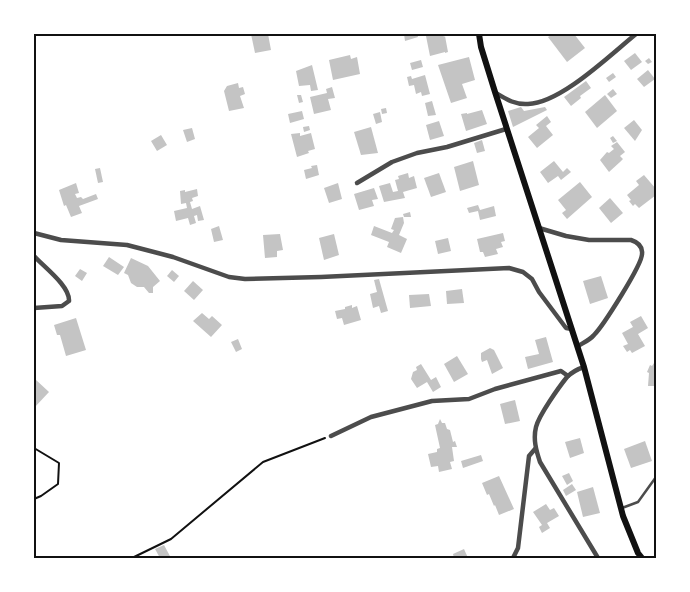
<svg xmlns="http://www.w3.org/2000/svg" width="690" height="592" font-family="'Noto Sans',sans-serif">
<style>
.building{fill:#c4c4c4}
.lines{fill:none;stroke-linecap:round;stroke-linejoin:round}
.path{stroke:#111;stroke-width:2}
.service{stroke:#4c4c4c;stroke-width:2.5}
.minor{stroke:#4c4c4c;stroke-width:4.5}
.secondary{stroke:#111;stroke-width:6}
.neatline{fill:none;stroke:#111;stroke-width:2}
</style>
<rect width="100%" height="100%" fill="#fff"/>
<!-- building -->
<g class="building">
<polygon points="251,34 268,34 271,50 255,53"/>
<polygon points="404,34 417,34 418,37 405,41"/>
<polygon points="434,34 443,34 444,37 445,36 448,52 445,53 445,52 430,56 426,36"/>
<polygon points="553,34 574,34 585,48 567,62 548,37"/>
<polygon points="635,53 642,62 631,70 624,61"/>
<polygon points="350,55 351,59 357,57 360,74 333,80 329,60"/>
<polygon points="469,57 475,80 462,84 467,98 451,103 438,65"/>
<polygon points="649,58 652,62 648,64 645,61"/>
<polygon points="421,60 423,67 412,70 410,63"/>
<polygon points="312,65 318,90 311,91 310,85 299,86 296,71"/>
<polygon points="648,70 655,79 644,87 637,79"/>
<polygon points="613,73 616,77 609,82 606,78"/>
<polygon points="425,75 430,94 422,96 421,92 416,94 414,85 409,86 407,77 411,76 412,79"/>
<polygon points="586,81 591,88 580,96 581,98 571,106 564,97"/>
<polygon points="238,83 239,88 243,87 245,94 240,96 244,108 229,111 224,91 227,86"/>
<polygon points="332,87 335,98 328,99 331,110 314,114 310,97 327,93 326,89"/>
<polygon points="613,89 617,94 611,98 607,94"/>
<polygon points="297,95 301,95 303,102 299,103"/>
<polygon points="605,95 617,111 597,128 585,112"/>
<polygon points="432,101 436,115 428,116 425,103"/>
<polygon points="521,107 524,111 545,107 547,110 513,127 508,111"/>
<polygon points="386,108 387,113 382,114 381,109"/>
<polygon points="482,110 487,124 466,131 461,114 467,113 467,114"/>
<polygon points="302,111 304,119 290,123 288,114"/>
<polygon points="380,112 382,122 376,124 373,114"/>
<polygon points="547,116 551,122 546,126 553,135 537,148 528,137 539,128 536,125"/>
<polygon points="634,120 642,130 635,141 624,128"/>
<polygon points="439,121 444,136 430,140 426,125"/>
<polygon points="309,126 310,130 304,132 303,127"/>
<polygon points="371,127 378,153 361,155 354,132"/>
<polygon points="192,128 195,139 187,142 183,130"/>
<polygon points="300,133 300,136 311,133 315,149 308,151 309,153 297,157 291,134"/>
<polygon points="161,135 167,145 157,151 151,141"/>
<polygon points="613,136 617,141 613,143 610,138"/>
<polygon points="482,140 485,151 477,153 474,143"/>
<polygon points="617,142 625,152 620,156 623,159 620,162 609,172 600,160 607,152 609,153 614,149 611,146"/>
<polygon points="473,161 479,185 460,191 454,167"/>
<polygon points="554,161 563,172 567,168 571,172 561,180 558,176 548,183 540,172"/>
<polygon points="317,165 319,175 306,179 304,170 312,168 311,166"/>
<polygon points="100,168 103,182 98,183 95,169"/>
<polygon points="408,173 409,178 414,176 417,188 403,192 405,198 384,202 379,186 390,183 393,192 398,191 395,180 399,179 398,176"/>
<polygon points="439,173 446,192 431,197 424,178"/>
<polygon points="644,175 656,189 656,195 639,208 635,204 633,206 629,201 631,200 627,195 639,185 636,181"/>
<polygon points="580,182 592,197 567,219 562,213 566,210 558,200"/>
<polygon points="76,183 79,193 75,194 77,198 81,197 83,199 96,194 98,199 79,206 82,213 71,217 66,205 64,206 59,190"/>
<polygon points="338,183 342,199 329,203 324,188"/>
<polygon points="374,188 378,199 372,200 374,206 359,210 354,194"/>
<polygon points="197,189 198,196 192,198 193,201 190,202 192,209 200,206 204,220 198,221 197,215 194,216 196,223 190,225 188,218 176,221 174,211 187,208 186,203 181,204 180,191 185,190 185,192"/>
<polygon points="610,198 623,213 611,223 599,208"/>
<polygon points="478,205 480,210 494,206 496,216 480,220 478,211 469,213 467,208"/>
<polygon points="410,212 411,217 404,217 403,214"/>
<polygon points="403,217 404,223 399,235 407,239 401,253 387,247 389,242 371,235 374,226 392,233 394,230 391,229 395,218"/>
<polygon points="219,226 223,240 214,242 211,229"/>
<polygon points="503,233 505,241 501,242 503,247 496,249 498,254 485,257 483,252 480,252 477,239"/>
<polygon points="280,234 283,250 277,251 277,257 265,258 263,235"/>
<polygon points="334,234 339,255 324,260 319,238"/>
<polygon points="448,238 451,251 438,254 435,241"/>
<polygon points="109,257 124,267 118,275 103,266"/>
<polygon points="131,258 148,266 160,281 153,287 153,293 149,293 144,287 137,287 131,283 128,275 124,273"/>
<polygon points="80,269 87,273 82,281 75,276"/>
<polygon points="172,270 179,276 174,282 167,276"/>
<polygon points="601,276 608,298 590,304 583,281"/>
<polygon points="379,279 388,311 381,313 379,306 373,308 370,294 377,292 374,280"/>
<polygon points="193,281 203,290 194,300 184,291"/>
<polygon points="462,289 464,303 447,304 446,291"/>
<polygon points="429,294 431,306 410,308 409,295"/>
<polygon points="352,305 352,308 357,306 361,320 344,325 342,318 337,319 335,311 345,309 345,307"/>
<polygon points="202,313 209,319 212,316 222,325 211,337 193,321"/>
<polygon points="641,316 648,328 638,334 645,346 632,353 630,350 627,352 623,346 628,344 622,333 633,327 630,322"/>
<polygon points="76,318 86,350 66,356 60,335 57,335 54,325"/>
<polygon points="546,337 553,362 528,369 525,357 539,354 535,340"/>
<polygon points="238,339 242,349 236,352 231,342"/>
<polygon points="490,348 494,350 503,368 492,374 487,360 482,362 481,359 481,353"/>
<polygon points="457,356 468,374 454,382 444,364"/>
<polygon points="656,360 656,386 648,386 649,373 647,372 650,365 652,366"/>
<polygon points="421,364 431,380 436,377 441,387 433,392 427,382 417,388 411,379 413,372 417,370 416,367"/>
<polygon points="35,379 49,392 34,408 34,380"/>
<polygon points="515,400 520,421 505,424 500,404"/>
<polygon points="440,419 442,423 445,423 447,429 450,430 453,442 455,441 457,447 452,447 454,461 450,462 452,469 439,472 438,466 431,467 428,454 437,452 437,449 440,448 435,425 438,424"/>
<polygon points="580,438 584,453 570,458 565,442"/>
<polygon points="645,441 652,461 631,468 624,449"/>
<polygon points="481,455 483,461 463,468 461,461"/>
<polygon points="569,473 573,481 567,485 562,476"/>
<polygon points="499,476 514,509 499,515 495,505 494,506 489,494 487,495 482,483"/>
<polygon points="572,484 576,490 566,496 563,490"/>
<polygon points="593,487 600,513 583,517 577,492"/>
<polygon points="546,504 550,510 554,508 559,516 547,523 550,528 542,533 539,527 542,525 533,512"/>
<polygon points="164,545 171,558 160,558 155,549"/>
<polygon points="464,549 468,558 454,558 453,554"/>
</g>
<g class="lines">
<!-- path -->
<g class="path">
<polyline points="34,448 59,463 58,484 41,496 34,499"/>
<polyline points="132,558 171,539 263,462 325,438"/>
</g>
<!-- service -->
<polyline class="service" points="622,508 638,502 656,477"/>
<!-- minor -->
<g class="minor">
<path d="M496,93C506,99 515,105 528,104C561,103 610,55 636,34"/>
<polyline points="357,183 392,162 417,153 447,147 506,129"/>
<path d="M539,228L566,236L589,240H631C637,242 643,246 642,254C642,265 603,326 594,335C590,340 583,343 578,346"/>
<polyline points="34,233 61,240 127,245 173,257 229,277 245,279 321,277 509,268 523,272 532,279 539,292 566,328 572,329"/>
<path d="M34,256C44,267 70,286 69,301L62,306L34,308"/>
<path d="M584,367C578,369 572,372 567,377C559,387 539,415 536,427C533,439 536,450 540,462L598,558"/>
<polyline points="331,436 371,417 432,401 469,399 495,389 561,371 568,376"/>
<polyline points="513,558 518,548 529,456 535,449"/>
</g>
<!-- secondary -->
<polyline class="secondary" points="479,34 481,47 495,92 584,367 623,516 638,553 642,558"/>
</g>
<!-- border -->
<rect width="690" height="592" fill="none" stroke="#ffffff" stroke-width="70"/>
<rect x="35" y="35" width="620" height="522" class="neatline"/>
</svg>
